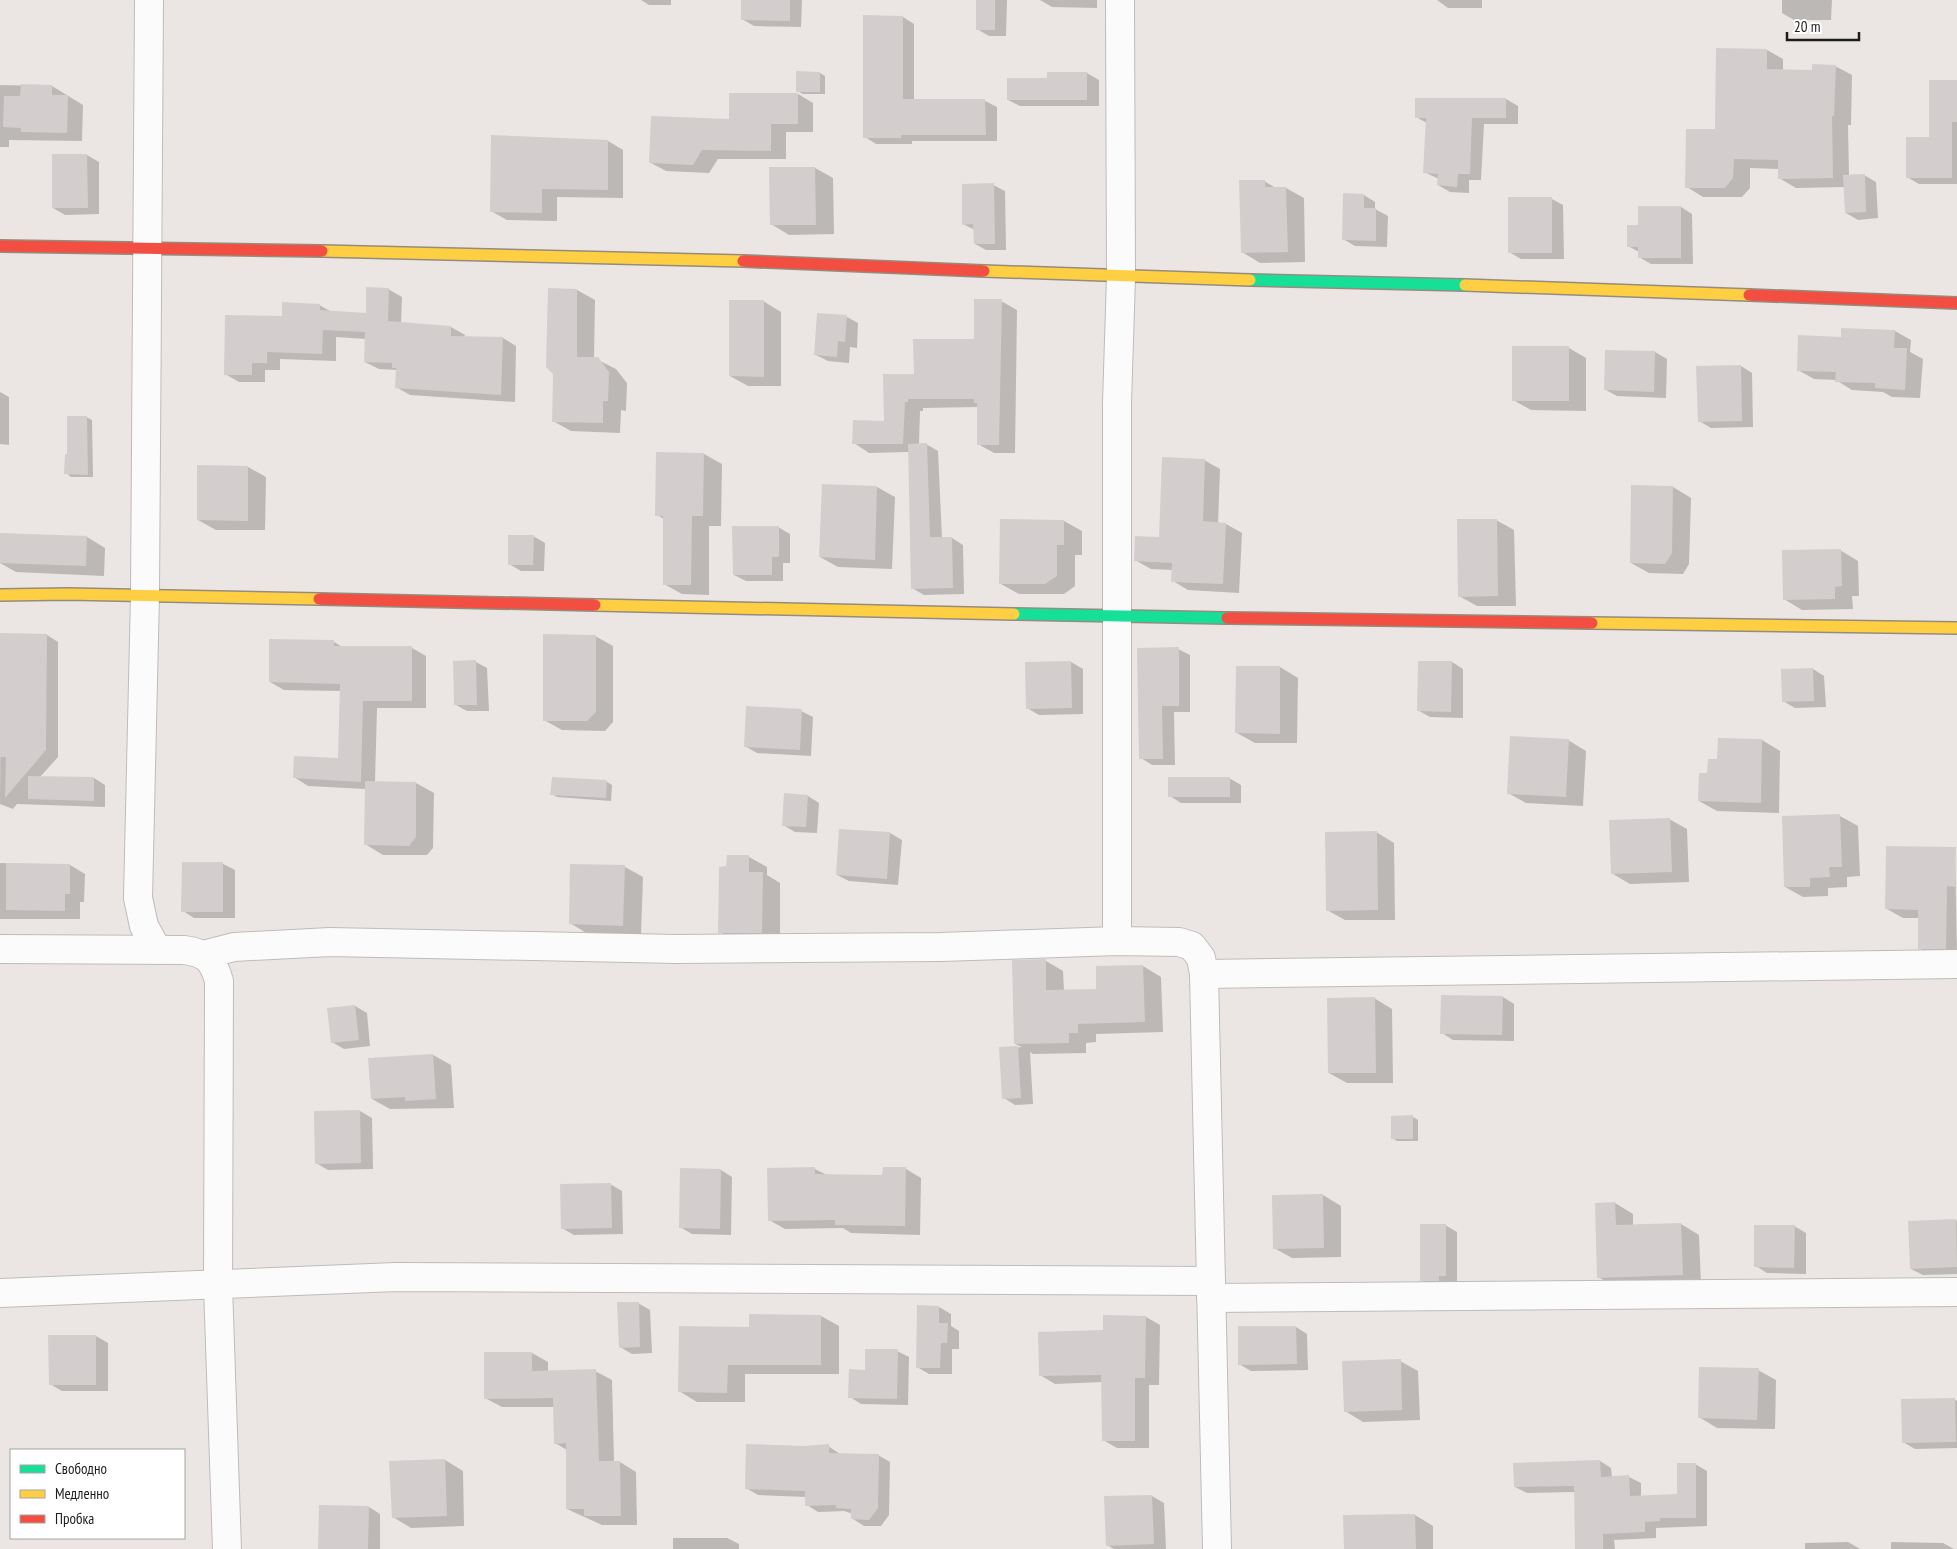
<svg xmlns="http://www.w3.org/2000/svg" width="1957" height="1549" font-family="'PT Sans Narrow',sans-serif">
<style>
.shadow{fill:#0003}
.building{fill:#d3cecd}
.lines{fill:none;stroke-linecap:round;stroke-linejoin:round}
.street-casing{stroke:#bebcbb;stroke-width:30}
.fast-casing{stroke:#958c7d;stroke-width:14}
.slow-casing{stroke:#958c7d;stroke-width:14}
.jam-casing{stroke:#958c7d;stroke-width:14}
.street{stroke:#fcfbfb;stroke-width:28}
.fast{stroke:#16e098;stroke-width:11}
.slow{stroke:#ffcf43;stroke-width:11}
.jam{stroke:#f24e42;stroke-width:11}
</style>
<rect width="100%" height="100%" fill="#ebe6e4"/>
<!-- shadow -->
<g class="shadow">
<polygon points="641,0 671,0 671,5 649,5"/>
<polygon points="743,0 802,0 801,27 754,26 742,19"/>
<polygon points="977,0 1007,0 1006,36 989,36 977,29"/>
<polygon points="1040,0 1097,0 1097,8 1052,7"/>
<polygon points="1437,0 1482,0 1482,8 1448,8"/>
<polygon points="1782,0 1832,0 1831,20 1794,20 1782,13"/>
<polygon points="903,17 914,24 914,100 985,101 997,107 997,141 912,141 912,144 876,144 865,137"/>
<polygon points="1767,50 1783,59 1783,71 1813,72 1835,66 1852,75 1851,125 1848,125 1849,176 1864,175 1876,182 1878,218 1858,220 1846,213 1845,187 1796,188 1779,178 1779,169 1750,168 1750,188 1742,197 1703,197 1687,187 1716,130"/>
<polygon points="820,73 825,76 825,94 803,94 797,91"/>
<polygon points="1087,73 1099,80 1099,106 1020,106 1008,100 1048,80"/>
<polygon points="1957,81 1957,184 1919,184 1907,177 1930,138"/>
<polygon points="0,85 52,86 83,105 82,141 9,140 9,147 0,147"/>
<polygon points="798,94 813,103 813,132 786,132 786,159 718,159 709,173 666,171 651,163 731,120"/>
<polygon points="1416,99 1506,99 1518,106 1518,124 1484,124 1481,180 1469,180 1469,193 1450,192 1438,185 1439,179 1424,172 1427,123 1416,117"/>
<polygon points="608,141 623,150 623,198 557,197 557,221 507,220 491,211"/>
<polygon points="53,155 87,155 99,162 99,214 65,215 53,208"/>
<polygon points="770,168 815,168 833,178 834,234 789,235 771,224"/>
<polygon points="1264,181 1276,188 1286,188 1304,198 1305,262 1260,263 1242,252"/>
<polygon points="993,185 1005,191 1006,250 986,250 975,244 975,230 963,224"/>
<polygon points="1364,195 1375,202 1375,209 1388,216 1387,247 1355,246 1343,239"/>
<polygon points="1552,199 1563,205 1564,259 1521,259 1509,252"/>
<polygon points="1681,207 1692,214 1693,264 1651,264 1639,257 1639,252 1628,246 1640,226"/>
<polygon points="388,289 402,297 401,324 451,327 465,335 464,337 503,338 516,346 515,402 410,395 396,387 397,370 379,369 365,362 366,339 336,337 336,361 280,359 280,370 265,370 265,382 239,382 225,374 283,318 319,305 332,312 367,314"/>
<polygon points="577,290 595,300 594,358 616,369 627,383 626,411 621,410 620,433 571,431 553,421 554,374"/>
<polygon points="763,301 781,312 781,386 748,386 730,376"/>
<polygon points="1001,301 1017,310 1015,453 994,453 978,444 978,407 923,408 923,411 920,411 919,444 926,444 938,451 942,538 952,538 963,545 964,594 924,595 912,588 909,452 869,453 854,443 885,423 915,375 975,340"/>
<polygon points="847,317 858,323 857,348 850,347 849,363 828,361 816,355"/>
<polygon points="1842,329 1895,331 1911,340 1910,352 1923,359 1920,398 1892,397 1883,392 1852,390 1836,380 1814,379 1798,370 1842,338"/>
<polygon points="1569,348 1586,358 1586,411 1531,410 1513,400"/>
<polygon points="1655,352 1667,359 1666,398 1617,396 1606,390"/>
<polygon points="1741,366 1752,373 1753,427 1711,428 1699,421"/>
<polygon points="0,392 9,397 9,445 0,444"/>
<polygon points="86,417 92,420 93,477 71,477 66,473 69,455"/>
<polygon points="704,454 722,464 721,526 709,526 709,595 682,594 664,584 664,519 657,515"/>
<polygon points="1204,460 1220,469 1218,524 1226,524 1242,533 1239,593 1188,590 1173,581 1173,570 1151,569 1135,560 1161,539"/>
<polygon points="248,467 266,477 265,530 216,530 198,520"/>
<polygon points="823,485 877,487 895,497 892,569 838,567 820,557"/>
<polygon points="1673,487 1691,498 1689,564 1683,574 1649,573 1631,563"/>
<polygon points="1496,520 1514,530 1516,606 1477,606 1459,596"/>
<polygon points="1064,521 1082,531 1082,555 1075,555 1075,586 1064,594 1019,594 1001,584"/>
<polygon points="778,527 790,534 790,563 783,563 783,581 746,581 734,575"/>
<polygon points="0,534 87,537 105,548 104,576 16,572 0,563"/>
<polygon points="533,536 545,543 544,571 521,571 509,564"/>
<polygon points="1840,550 1858,561 1859,596 1852,596 1853,609 1802,610 1784,599"/>
<polygon points="1,634 47,635 58,642 58,757 40,777 94,778 105,785 105,807 17,804 13,809 0,804"/>
<polygon points="595,636 613,646 613,722 605,731 562,730 544,720"/>
<polygon points="334,642 344,648 412,648 426,656 426,708 377,708 375,782 416,783 434,793 433,848 427,855 383,855 365,844 366,789 308,786 294,777 339,759 341,691 284,690 270,682"/>
<polygon points="1178,649 1190,655 1190,712 1174,712 1175,765 1152,765 1141,758"/>
<polygon points="476,662 487,668 489,711 467,711 456,705"/>
<polygon points="1071,662 1083,669 1083,714 1039,715 1027,708"/>
<polygon points="1452,662 1463,669 1463,718 1430,717 1419,711"/>
<polygon points="1280,667 1298,678 1297,743 1255,743 1237,733"/>
<polygon points="1813,669 1824,676 1826,707 1795,708 1783,701"/>
<polygon points="801,711 813,717 811,756 757,753 745,746"/>
<polygon points="1568,740 1586,751 1583,806 1526,803 1508,793"/>
<polygon points="1762,740 1780,751 1779,813 1717,811 1699,801 1708,774"/>
<polygon points="1229,778 1241,785 1241,803 1181,803 1170,796"/>
<polygon points="607,782 612,785 611,801 557,797 552,794"/>
<polygon points="808,796 819,803 817,833 795,832 783,825"/>
<polygon points="1840,816 1858,826 1860,876 1847,877 1847,887 1828,888 1828,896 1803,897 1785,887"/>
<polygon points="1669,819 1687,829 1689,882 1630,884 1613,874"/>
<polygon points="1376,832 1394,843 1395,920 1345,920 1327,910"/>
<polygon points="890,833 902,840 898,885 849,881 837,875"/>
<polygon points="1955,849 1957,957 1935,957 1919,948 1920,918 1903,918 1887,909"/>
<polygon points="749,857 767,867 767,875 780,883 780,942 738,943 720,932"/>
<polygon points="0,863 70,865 85,874 84,902 80,902 80,919 0,919"/>
<polygon points="223,864 235,870 235,918 194,918 183,911"/>
<polygon points="625,867 643,877 641,935 588,934 570,923"/>
<polygon points="1046,961 1063,971 1064,991 1098,990 1143,966 1161,977 1163,1032 1096,1034 1096,1042 1086,1043 1086,1053 1033,1054 1030,1052 1033,1104 1015,1105 1004,1098 1001,1049 1022,1047 1015,1044"/>
<polygon points="1503,997 1514,1004 1514,1041 1453,1040 1442,1033"/>
<polygon points="1374,998 1392,1009 1393,1083 1347,1083 1329,1073"/>
<polygon points="355,1006 367,1013 370,1046 344,1049 332,1042"/>
<polygon points="433,1055 451,1065 454,1108 390,1109 372,1099"/>
<polygon points="360,1111 372,1118 373,1169 328,1170 316,1163"/>
<polygon points="1413,1117 1418,1120 1418,1141 1397,1141 1392,1138"/>
<polygon points="815,1169 827,1175 883,1177 906,1169 921,1178 920,1235 851,1233 843,1228 785,1229 769,1220"/>
<polygon points="721,1170 732,1177 731,1235 692,1234 680,1227"/>
<polygon points="610,1184 622,1191 623,1234 574,1235 562,1228"/>
<polygon points="1323,1195 1341,1206 1341,1257 1292,1258 1274,1248"/>
<polygon points="1615,1203 1633,1214 1633,1225 1681,1224 1699,1235 1701,1285 1616,1287 1598,1277"/>
<polygon points="1955,1220 1957,1221 1957,1274 1923,1275 1911,1269"/>
<polygon points="1445,1225 1457,1232 1457,1282 1450,1282 1450,1287 1433,1287 1421,1280"/>
<polygon points="1794,1226 1806,1233 1806,1274 1767,1273 1756,1266"/>
<polygon points="638,1303 650,1310 652,1353 632,1354 620,1347"/>
<polygon points="918,1307 939,1307 951,1314 951,1326 959,1331 959,1349 952,1349 952,1374 929,1374 917,1367"/>
<polygon points="821,1316 839,1326 839,1374 745,1374 745,1402 697,1402 679,1391 751,1328"/>
<polygon points="1146,1317 1160,1325 1159,1385 1149,1385 1149,1448 1117,1448 1103,1440 1102,1382 1055,1384 1040,1375 1104,1332"/>
<polygon points="1296,1327 1307,1334 1308,1370 1251,1371 1239,1364"/>
<polygon points="96,1336 108,1343 108,1391 62,1391 50,1384"/>
<polygon points="897,1351 909,1357 908,1405 861,1404 850,1397 866,1371"/>
<polygon points="532,1353 548,1362 548,1372 595,1371 612,1380 614,1462 620,1462 636,1472 637,1525 602,1525 567,1509 567,1450 555,1443 554,1407 502,1407 485,1398"/>
<polygon points="1400,1361 1418,1371 1420,1420 1363,1422 1345,1411"/>
<polygon points="1758,1370 1776,1380 1775,1429 1717,1428 1699,1417"/>
<polygon points="1955,1400 1957,1401 1957,1448 1915,1449 1903,1442"/>
<polygon points="828,1446 840,1454 878,1455 890,1462 889,1515 881,1526 864,1526 853,1519 853,1514 844,1511 818,1512 807,1505 807,1497 758,1495 746,1488 804,1448"/>
<polygon points="445,1460 463,1471 464,1526 411,1528 393,1517"/>
<polygon points="1600,1461 1611,1468 1612,1477 1629,1477 1641,1483 1641,1497 1678,1495 1695,1464 1707,1471 1707,1526 1656,1528 1656,1538 1614,1540 1615,1549 1577,1549 1575,1492 1527,1493 1515,1487"/>
<polygon points="1152,1496 1164,1503 1166,1549 1114,1549 1107,1545"/>
<polygon points="369,1507 380,1514 380,1549 319,1549"/>
<polygon points="1415,1515 1433,1526 1433,1549 1345,1549"/>
<polygon points="673,1538 727,1538 739,1544 739,1549 673,1549"/>
<polygon points="1848,1542 1860,1549 1805,1549 1805,1543"/>
<polygon points="1891,1542 1943,1543 1954,1549 1891,1549"/>
</g>
<!-- building -->
<g class="building">
<polygon points="741,0 790,0 790,21 741,20"/>
<rect x="976" y="0" width="19" height="30"/>
<polygon points="863,15 903,16 903,99 985,99 986,135 901,135 901,138 863,138"/>
<polygon points="1716,48 1767,49 1767,69 1812,70 1812,64 1836,65 1834,116 1832,116 1833,178 1778,179 1778,160 1734,159 1733,178 1725,188 1685,188 1686,129 1715,129"/>
<polygon points="796,71 820,72 820,92 796,92"/>
<polygon points="1047,72 1087,72 1087,100 1007,100 1007,78 1047,78"/>
<polygon points="1929,80 1957,80 1957,122 1952,122 1952,178 1906,178 1906,137 1929,137"/>
<polygon points="21,84 52,85 52,95 68,95 67,133 21,132 21,128 3,127 4,96 20,96"/>
<polygon points="729,93 798,93 798,124 771,124 771,151 702,150 693,165 649,163 651,116 729,119"/>
<polygon points="1415,98 1506,98 1506,118 1472,118 1470,174 1458,174 1457,187 1437,185 1438,174 1423,173 1426,118 1415,118"/>
<polygon points="491,135 608,140 608,190 542,189 542,213 490,212"/>
<polygon points="52,154 87,154 88,208 52,208"/>
<polygon points="769,167 815,167 816,225 770,225"/>
<polygon points="1865,174 1866,212 1845,213 1843,175"/>
<polygon points="1239,180 1265,180 1265,187 1286,187 1288,252 1241,253"/>
<polygon points="994,183 995,244 974,244 973,224 962,225 962,184"/>
<polygon points="1343,193 1364,194 1364,208 1376,208 1376,241 1342,240"/>
<rect x="1508" y="197" width="44" height="56"/>
<polygon points="1638,206 1681,206 1681,258 1638,258 1638,247 1627,247 1627,225 1638,225"/>
<polygon points="366,287 389,288 388,321 451,326 451,336 503,337 501,395 395,388 396,368 392,368 392,363 364,362 365,332 323,330 322,354 267,352 267,363 252,363 252,375 224,375 225,315 282,316 282,302 320,304 320,310 366,313"/>
<polygon points="548,288 577,289 577,357 598,357 609,372 608,401 603,401 603,423 552,422 553,374 546,367"/>
<polygon points="974,299 1002,299 999,445 977,445 977,403 974,403 974,399 908,399 908,402 905,402 903,444 852,444 853,420 884,421 883,374 914,374 913,339 974,339"/>
<polygon points="729,300 764,300 764,377 729,376"/>
<polygon points="817,313 847,315 845,342 838,341 837,357 814,355"/>
<polygon points="1841,328 1895,330 1894,348 1907,348 1905,390 1875,388 1875,383 1835,382 1836,372 1797,371 1798,335 1841,337"/>
<rect x="1512" y="346" width="57" height="55"/>
<polygon points="1605,350 1655,351 1654,392 1604,390"/>
<polygon points="1741,365 1742,421 1698,422 1696,366"/>
<polygon points="67,416 87,416 88,475 64,474 65,454 67,454"/>
<polygon points="927,443 930,537 952,537 953,588 911,589 908,444"/>
<polygon points="656,452 704,453 703,516 692,516 691,585 663,585 663,516 655,516"/>
<polygon points="1162,457 1205,459 1203,521 1226,523 1223,584 1171,582 1172,563 1134,561 1135,536 1159,537"/>
<polygon points="197,465 248,466 248,521 197,520"/>
<polygon points="822,484 877,486 875,560 819,557"/>
<polygon points="1631,485 1673,486 1672,553 1665,564 1630,563"/>
<polygon points="1000,519 1064,520 1064,545 1057,545 1057,576 1045,584 999,584"/>
<polygon points="1457,519 1497,519 1498,596 1458,597"/>
<polygon points="732,526 779,526 779,557 772,557 772,575 733,575"/>
<polygon points="0,533 87,536 86,566 0,563"/>
<polygon points="508,535 534,535 533,565 508,565"/>
<polygon points="1841,549 1842,586 1835,587 1835,599 1783,600 1782,550"/>
<polygon points="0,633 47,634 46,750 5,798 6,757 0,757"/>
<polygon points="543,634 596,635 596,712 587,721 543,721"/>
<polygon points="269,639 334,640 334,646 412,646 412,701 363,701 361,782 293,778 294,756 338,758 340,684 269,682"/>
<polygon points="1179,647 1179,706 1162,706 1163,759 1139,759 1137,648"/>
<polygon points="476,660 477,705 454,705 453,661"/>
<polygon points="1071,661 1072,708 1026,709 1025,662"/>
<polygon points="1418,661 1452,661 1451,712 1417,711"/>
<polygon points="1236,666 1280,666 1280,734 1235,733"/>
<polygon points="1813,668 1814,701 1782,702 1781,669"/>
<polygon points="746,706 802,709 800,750 744,747"/>
<polygon points="1510,736 1569,739 1566,797 1507,794"/>
<polygon points="1718,738 1762,739 1761,803 1698,801 1699,773 1707,773 1708,759 1717,759"/>
<polygon points="28,776 94,777 94,801 28,799"/>
<polygon points="552,777 607,780 606,798 550,795"/>
<rect x="1168" y="777" width="62" height="20"/>
<polygon points="365,781 416,782 416,837 409,846 364,845"/>
<polygon points="784,793 808,795 806,827 782,826"/>
<polygon points="1840,814 1842,867 1829,867 1830,877 1810,878 1810,887 1784,887 1782,816"/>
<polygon points="1670,818 1672,872 1611,874 1609,820"/>
<polygon points="839,829 890,832 887,879 836,875"/>
<polygon points="1377,831 1378,910 1326,911 1325,832"/>
<polygon points="1886,846 1956,847 1955,887 1947,886 1946,949 1918,949 1918,910 1885,909"/>
<polygon points="727,855 749,855 749,872 763,872 762,933 718,933 719,867 726,866"/>
<polygon points="182,862 223,862 223,912 181,912"/>
<polygon points="6,863 70,864 70,894 65,894 65,911 6,910"/>
<polygon points="570,864 625,865 623,926 569,924"/>
<polygon points="1046,959 1046,990 1096,989 1096,966 1143,965 1145,1022 1078,1024 1078,1033 1069,1033 1069,1043 1014,1044 1012,960"/>
<polygon points="1441,995 1503,996 1502,1035 1440,1034"/>
<polygon points="1375,997 1376,1073 1328,1073 1327,998"/>
<polygon points="355,1005 359,1040 331,1043 327,1008"/>
<polygon points="1018,1046 1021,1098 1002,1099 999,1047"/>
<polygon points="433,1054 436,1099 405,1101 405,1097 371,1099 368,1058"/>
<polygon points="360,1110 361,1163 315,1164 314,1111"/>
<polygon points="1413,1115 1413,1139 1391,1139 1391,1116"/>
<polygon points="815,1167 815,1174 882,1175 883,1167 906,1167 905,1226 835,1225 835,1220 768,1221 767,1168"/>
<polygon points="680,1168 721,1169 720,1229 679,1228"/>
<polygon points="611,1183 612,1228 561,1229 560,1184"/>
<polygon points="1323,1194 1324,1248 1273,1249 1272,1195"/>
<polygon points="1615,1202 1616,1225 1681,1223 1683,1275 1597,1278 1595,1203"/>
<polygon points="1956,1219 1957,1267 1910,1269 1908,1221"/>
<polygon points="1420,1224 1446,1224 1446,1276 1439,1276 1439,1281 1420,1281"/>
<polygon points="1754,1225 1795,1225 1794,1268 1754,1267"/>
<polygon points="617,1302 639,1302 640,1347 619,1348"/>
<polygon points="917,1305 939,1306 939,1323 948,1323 947,1343 941,1343 940,1368 916,1368"/>
<polygon points="749,1314 821,1315 821,1365 728,1365 727,1393 678,1392 679,1326 749,1327"/>
<polygon points="1103,1315 1146,1316 1145,1378 1135,1378 1135,1441 1102,1441 1101,1375 1039,1376 1038,1332 1103,1330"/>
<polygon points="1238,1326 1296,1326 1297,1364 1238,1365"/>
<polygon points="48,1335 96,1335 96,1385 49,1385"/>
<polygon points="865,1349 898,1349 897,1399 848,1398 849,1369 865,1370"/>
<polygon points="484,1352 532,1352 532,1371 596,1369 599,1461 620,1461 621,1516 584,1516 584,1509 566,1509 566,1443 554,1444 553,1398 484,1399"/>
<polygon points="1401,1359 1402,1410 1344,1412 1342,1361"/>
<polygon points="1699,1367 1759,1368 1757,1420 1698,1418"/>
<polygon points="1955,1398 1956,1442 1902,1443 1901,1399"/>
<polygon points="746,1444 804,1446 829,1444 829,1453 879,1454 878,1508 869,1520 851,1519 851,1509 836,1508 836,1505 805,1506 805,1491 745,1489"/>
<polygon points="445,1459 447,1516 392,1518 389,1461"/>
<polygon points="1600,1460 1601,1477 1629,1475 1630,1496 1677,1494 1677,1463 1696,1463 1696,1518 1660,1518 1660,1521 1645,1522 1645,1532 1603,1534 1603,1549 1575,1549 1574,1486 1514,1487 1513,1463"/>
<polygon points="1152,1495 1154,1544 1106,1546 1104,1496"/>
<polygon points="319,1505 369,1506 368,1549 318,1549"/>
<polygon points="1415,1514 1416,1549 1344,1549 1343,1515"/>
</g>
<g class="lines">
<defs>
<g id="street">
<polyline points="149,0 145,595 138,898 144,926 157,950"/>
<polyline points="1117,941 1117,403 1121,277 1120,0"/>
<path d="M0,949L184,950C207,953 213,960 219,981L218,1286L227,1549"/>
<polyline points="203,955 234,947 330,942 677,949 941,947 1117,941 1179,942 1192,946 1201,958 1204,974 1217,1549"/>
<polyline points="1204,974 1957,964"/>
<polyline points="0,1293 396,1277 1211,1281"/>
<polyline points="1211,1298 1957,1292"/>
</g>
<g id="fast">
<polyline points="1250,280 1465,285"/>
<polyline points="1014,614 1227,618"/>
</g>
<g id="slow">
<polyline points="322,251 743,261"/>
<polyline points="984,271 1250,280"/>
<polyline points="1465,285 1749,295"/>
<polyline points="0,595 68,594 319,599"/>
<polyline points="595,605 1014,614"/>
<polyline points="1592,623 1957,628"/>
</g>
<g id="jam">
<polyline points="0,246 322,251"/>
<polyline points="743,261 984,271"/>
<polyline points="1749,295 1957,303"/>
<polyline points="319,599 595,605"/>
<polyline points="1227,618 1592,623"/>
</g>
</defs>
<!-- street casing -->
<use href="#street" class="street-casing"/>
<!-- fast casing -->
<use href="#fast" class="fast-casing"/>
<!-- slow casing -->
<use href="#slow" class="slow-casing"/>
<!-- jam casing -->
<use href="#jam" class="jam-casing"/>
<!-- street -->
<use href="#street" class="street"/>
<!-- fast -->
<use href="#fast" class="fast"/>
<!-- slow -->
<use href="#slow" class="slow"/>
<!-- jam -->
<use href="#jam" class="jam"/>
</g>
<!-- legend -->
<rect x="10" y="1449" width="175" height="90" fill="#ffffff" stroke="#a4a4a4"/>
<rect x="20" y="1465" width="25" height="8" fill="#16e098" stroke="#a4a4a4"/>
<text x="55" y="1474" font-size="15" fill="#1c1c1c">Свободно</text>
<rect x="20" y="1490" width="25" height="8" fill="#ffcf43" stroke="#a4a4a4"/>
<text x="55" y="1499" font-size="15" fill="#1c1c1c">Медленно</text>
<rect x="20" y="1515" width="25" height="8" fill="#f24e42" stroke="#a4a4a4"/>
<text x="55" y="1524" font-size="15" fill="#1c1c1c">Пробка</text>
<!-- scale -->
<path d="M1787 32v8h72v-8" fill="none" stroke="#1c1c1c" stroke-width="2.5"/>
<text x="1794" y="32" font-size="15" fill="#1c1c1c" stroke="#ffffff" stroke-width="4" paint-order="stroke">20 m</text>
</svg>
